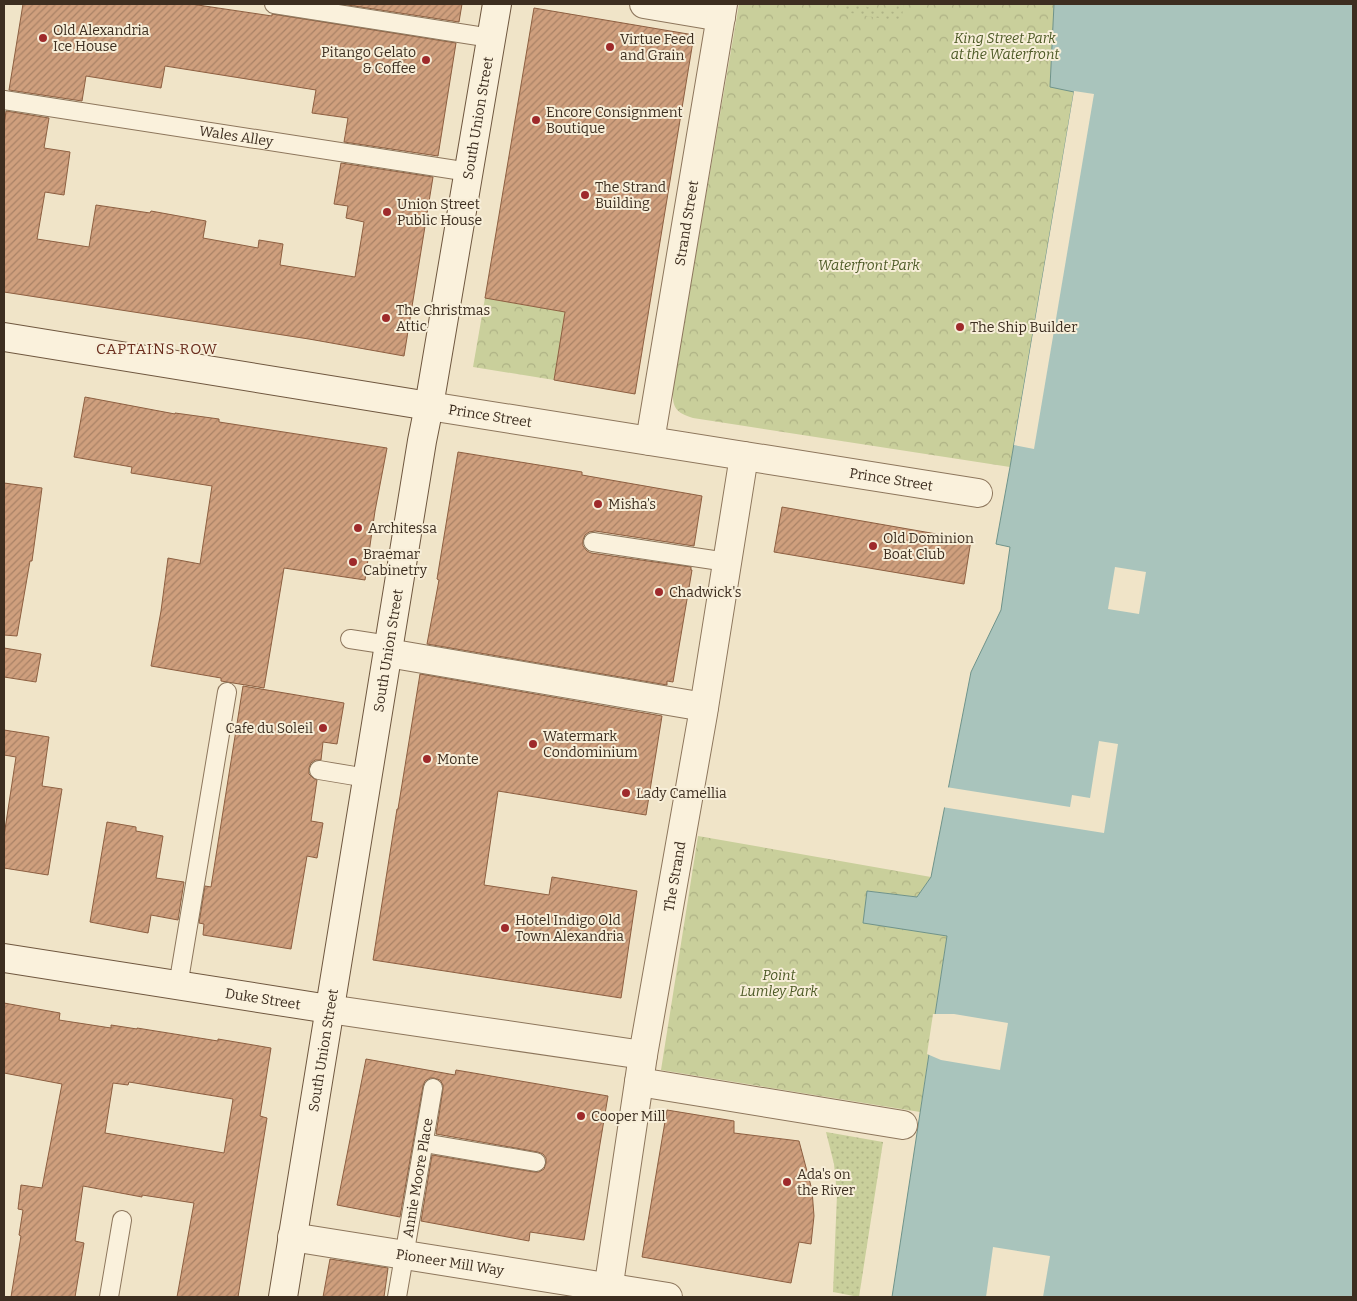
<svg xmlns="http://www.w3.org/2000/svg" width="1357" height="1301" font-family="Bitter,serif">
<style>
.park{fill:url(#park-crowns)}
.garden{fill:url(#garden-dots)}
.water{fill:#a9c4bc;stroke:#6f938a}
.pier{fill:#f0e4c8}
.building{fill:url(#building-hatch);stroke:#8d5f41;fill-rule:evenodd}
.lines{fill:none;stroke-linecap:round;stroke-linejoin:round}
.lane-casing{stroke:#8d765c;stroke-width:20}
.street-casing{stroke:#8d765c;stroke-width:30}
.secondary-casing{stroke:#6f573f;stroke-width:30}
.lane{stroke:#faf1dc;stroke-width:18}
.street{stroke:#faf1dc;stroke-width:28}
.secondary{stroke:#faf1dc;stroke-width:28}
.poi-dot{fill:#9e2a2b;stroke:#f7eed8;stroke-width:2}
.labels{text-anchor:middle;stroke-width:4;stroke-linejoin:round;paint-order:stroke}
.poi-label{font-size:14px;fill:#3d2e20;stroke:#f7eed8;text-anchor:start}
.park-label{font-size:14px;font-style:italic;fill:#4d5a26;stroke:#f7eed8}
.street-label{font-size:14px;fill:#3d2e20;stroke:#f7eed8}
.neighbourhood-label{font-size:15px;letter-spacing:1px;fill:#6b2e1e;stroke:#f7eed8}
</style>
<defs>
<pattern id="park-crowns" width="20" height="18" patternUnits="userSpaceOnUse" patternTransform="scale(1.25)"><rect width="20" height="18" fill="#c9cf9b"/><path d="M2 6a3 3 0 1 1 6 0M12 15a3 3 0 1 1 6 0" fill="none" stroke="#aeb285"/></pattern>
<pattern id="garden-dots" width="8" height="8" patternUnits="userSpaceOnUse" patternTransform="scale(1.25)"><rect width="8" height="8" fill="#c9cf9b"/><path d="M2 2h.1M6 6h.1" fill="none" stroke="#aeb285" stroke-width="1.8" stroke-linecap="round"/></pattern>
<pattern id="building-hatch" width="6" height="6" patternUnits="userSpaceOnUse" patternTransform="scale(1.25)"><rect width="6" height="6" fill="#cf9f7d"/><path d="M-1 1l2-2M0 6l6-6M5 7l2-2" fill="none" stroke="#a98266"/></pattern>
</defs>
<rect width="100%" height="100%" fill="#f0e4c8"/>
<!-- park -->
<g class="park">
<path d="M739,4H1054L1050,86L1074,91L1010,467L693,418C674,412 672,406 673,387Z"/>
<polygon points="485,298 565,312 554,380 473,367"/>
<polygon points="698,836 931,877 917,897 868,891 863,922 947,936 920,1112 661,1070"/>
</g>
<!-- garden -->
<g class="garden">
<polygon points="846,4 867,4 867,7 896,12 897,4 904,4 901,22 845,12"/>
<polygon points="826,1132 883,1142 859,1297 833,1292 837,1194 834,1164"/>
</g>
<!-- water -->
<polygon class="water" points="1054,4 1353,4 1353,1297 892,1297 947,936 863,923 867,891 917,897 931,877 971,672 1001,610 1010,547 996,544 1010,467 1074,92 1050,87"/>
<!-- pier -->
<g class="pier">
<polygon points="1074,91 1094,94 1034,449 1014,445"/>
<polygon points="1115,567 1146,572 1139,614 1108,609"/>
<polygon points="1099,741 1118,744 1104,833 942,807 946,787 1070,807 1072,795 1090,798"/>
<polygon points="933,1014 954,1014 1008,1023 1000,1070 941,1060 927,1054"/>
<polygon points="993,1247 1050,1256 1043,1297 986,1297"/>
</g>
<!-- building -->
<g class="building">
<polygon points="23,4 191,4 272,16 272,14 456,43 438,156 344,142 348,118 312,113 316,90 165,66 161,88 86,76 82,101 9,90"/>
<polygon points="341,4 462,4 459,22"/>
<polygon points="534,8 694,35 635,394 554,380 565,312 485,298"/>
<polygon points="6,111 49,118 44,148 70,152 64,195 45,192 37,239 89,247 96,205 150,213 151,211 206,221 203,238 258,248 259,240 283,244 280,265 355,277 364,222 346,218 348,206 334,204 341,163 433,177 404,356 309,339 4,292 4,126"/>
<polygon points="85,397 175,414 175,413 219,419 219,422 387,448 375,511 365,580 284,568 264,688 221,681 221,678 151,666 161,611 168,558 200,564 212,486 131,473 132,467 74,457"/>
<polygon points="458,452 582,472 582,475 702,496 694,546 595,531 589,532 585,535 583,540 583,546 587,551 591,553 691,567 691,570 692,570 673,682 667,681 667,685 427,644 439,580 437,579"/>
<polygon points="4,483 42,488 32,561 30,561 17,636 4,635"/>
<polygon points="782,507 971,540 964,584 774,552"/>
<polygon points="4,648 41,654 36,682 4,677"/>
<polygon points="420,674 662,716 646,815 498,791 484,885 549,895 552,877 637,891 621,998 373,960 397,809 398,809"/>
<polygon points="243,686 344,703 337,744 323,742 321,760 315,760 311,763 309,768 309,774 313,778 317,780 311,821 323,823 317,858 307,856 291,949 203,935 204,924 199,923 205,886 211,887"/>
<polygon points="4,730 49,737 42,786 62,789 48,875 4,868 4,836 16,757 4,755"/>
<polygon points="107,822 136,827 136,831 163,836 156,878 184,882 178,920 151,915 148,933 90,922"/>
<path d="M4,1003L60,1013L59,1020L111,1028V1025L137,1029V1028L218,1041V1039L271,1048L260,1116L267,1118L238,1297H177L194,1203L142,1195V1197L83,1186L75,1241L84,1243L75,1297H11L21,1236L19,1235L23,1210L18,1209L21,1185L42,1188L62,1084L4,1073ZM129,1082L233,1099L224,1153L105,1133L113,1083L128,1085Z"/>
<polygon points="366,1059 455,1075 456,1070 608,1096 584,1240 530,1232 529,1241 421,1221 432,1155 534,1172 539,1172 544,1169 546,1163 546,1158 543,1154 538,1152 436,1134 443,1089 443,1085 440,1080 434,1078 430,1078 425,1081 423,1086 400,1217 337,1205"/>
<polygon points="667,1110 734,1121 734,1133 799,1141 812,1190 814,1216 811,1244 799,1242 791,1283 642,1257"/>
<polygon points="330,1259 388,1268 384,1297 323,1297"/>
</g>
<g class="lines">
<defs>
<g id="lane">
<polyline points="274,4 491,38"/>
<path id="s1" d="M4,100L469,172"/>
<polyline points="593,542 727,562"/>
<polyline points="350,639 389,645"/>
<polyline points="319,770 367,778"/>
<polyline points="178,986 227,692"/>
<polyline points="424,1143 536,1162"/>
<polyline points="109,1297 122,1220"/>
<path id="s2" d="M397,1297L433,1088"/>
</g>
<g id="street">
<polyline points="644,4 721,17"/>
<path id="s3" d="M429,406L978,493"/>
<path id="s4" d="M650,441L723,4"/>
<polyline points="388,653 704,707"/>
<polyline points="329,1009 643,1055"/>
<polyline points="639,1082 903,1125"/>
<path id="s5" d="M292,1237L668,1297"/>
<path id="s6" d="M607,1297L643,1055L703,714L744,456"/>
</g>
<g id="secondary">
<polyline points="4,337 429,406"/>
<path id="s7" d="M4,958L329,1009"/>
<path id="s8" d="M283,1297L422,441L429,406L497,4"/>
</g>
</defs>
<!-- lane casing -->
<use href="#lane" class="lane-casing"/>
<!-- street casing -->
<use href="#street" class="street-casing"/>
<!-- secondary casing -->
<use href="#secondary" class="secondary-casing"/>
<!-- lane -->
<use href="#lane" class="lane"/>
<!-- street -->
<use href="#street" class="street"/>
<!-- secondary -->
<use href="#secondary" class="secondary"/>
</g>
<!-- markers -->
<g class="poi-dot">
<circle cx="43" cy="38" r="5"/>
<circle cx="610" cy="47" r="5"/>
<circle cx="426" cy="60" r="5"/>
<circle cx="536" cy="120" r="5"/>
<circle cx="585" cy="195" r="5"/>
<circle cx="387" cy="212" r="5"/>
<circle cx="386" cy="318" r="5"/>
<circle cx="960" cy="327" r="5"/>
<circle cx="598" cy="504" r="5"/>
<circle cx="358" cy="528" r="5"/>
<circle cx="873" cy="546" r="5"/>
<circle cx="353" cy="562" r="5"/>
<circle cx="659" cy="592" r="5"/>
<circle cx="323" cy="728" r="5"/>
<circle cx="533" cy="744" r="5"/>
<circle cx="427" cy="759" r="5"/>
<circle cx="626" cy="793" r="5"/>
<circle cx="505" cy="928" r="5"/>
<circle cx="581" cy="1116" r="5"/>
<circle cx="787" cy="1182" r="5"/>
</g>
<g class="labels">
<!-- poi labels -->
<g class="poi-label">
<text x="53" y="35">Old Alexandria<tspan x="53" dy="16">Ice House</tspan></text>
<text x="620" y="44">Virtue Feed<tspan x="620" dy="16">and Grain</tspan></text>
<text x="416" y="57" text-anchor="end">Pitango Gelato<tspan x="416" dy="16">&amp; Coffee</tspan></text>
<text x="546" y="117">Encore Consignment<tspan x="546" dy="16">Boutique</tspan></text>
<text x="595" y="192">The Strand<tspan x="595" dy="16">Building</tspan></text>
<text x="397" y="209">Union Street<tspan x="397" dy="16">Public House</tspan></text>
<text x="396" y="315">The Christmas<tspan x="396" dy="16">Attic</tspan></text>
<text x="970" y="332">The Ship Builder</text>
<text x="608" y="509">Misha’s</text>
<text x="368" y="533">Architessa</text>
<text x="883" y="543">Old Dominion<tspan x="883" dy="16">Boat Club</tspan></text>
<text x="363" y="559">Braemar<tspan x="363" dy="16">Cabinetry</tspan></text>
<text x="669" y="597">Chadwick's</text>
<text x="313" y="733" text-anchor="end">Cafe du Soleil</text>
<text x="543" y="741">Watermark<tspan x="543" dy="16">Condominium</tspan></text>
<text x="437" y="764">Monte</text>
<text x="636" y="798">Lady Camellia</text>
<text x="515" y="925">Hotel Indigo Old<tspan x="515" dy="16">Town Alexandria</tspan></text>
<text x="591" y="1121">Cooper Mill</text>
<text x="797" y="1179">Ada's on<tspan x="797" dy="16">the River</tspan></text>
</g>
<!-- park labels -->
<g class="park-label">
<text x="1005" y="43">King Street Park<tspan x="1005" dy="16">at the Waterfront</tspan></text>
<text x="869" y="270">Waterfront Park</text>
<text x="779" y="980">Point<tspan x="779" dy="16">Lumley Park</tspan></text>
</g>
<!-- street labels -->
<g class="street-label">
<text dy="5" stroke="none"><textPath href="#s8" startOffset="1195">South Union Street</textPath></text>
<text dy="5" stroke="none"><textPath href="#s1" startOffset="235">Wales Alley</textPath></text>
<text dy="5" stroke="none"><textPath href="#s4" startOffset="221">Strand Street</textPath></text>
<text dy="5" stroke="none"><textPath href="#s3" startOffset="62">Prince Street</textPath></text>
<text dy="5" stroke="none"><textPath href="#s3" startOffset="468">Prince Street</textPath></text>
<text dy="5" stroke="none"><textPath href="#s8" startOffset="655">South Union Street</textPath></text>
<text dy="5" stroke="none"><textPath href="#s6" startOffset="426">The Strand</textPath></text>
<text dy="5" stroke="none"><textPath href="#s7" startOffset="262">Duke Street</textPath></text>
<text dy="5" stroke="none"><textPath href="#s8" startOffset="250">South Union Street</textPath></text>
<text dy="5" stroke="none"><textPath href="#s2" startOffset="121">Annie Moore Place</textPath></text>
<text dy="5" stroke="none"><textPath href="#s5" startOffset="160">Pioneer Mill Way</textPath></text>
</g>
<!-- neighbourhood labels -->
<g class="neighbourhood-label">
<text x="157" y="354">CAPTAINS ROW</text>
</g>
</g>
<!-- border -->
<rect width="1357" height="1301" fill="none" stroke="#3d2e20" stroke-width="10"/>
</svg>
